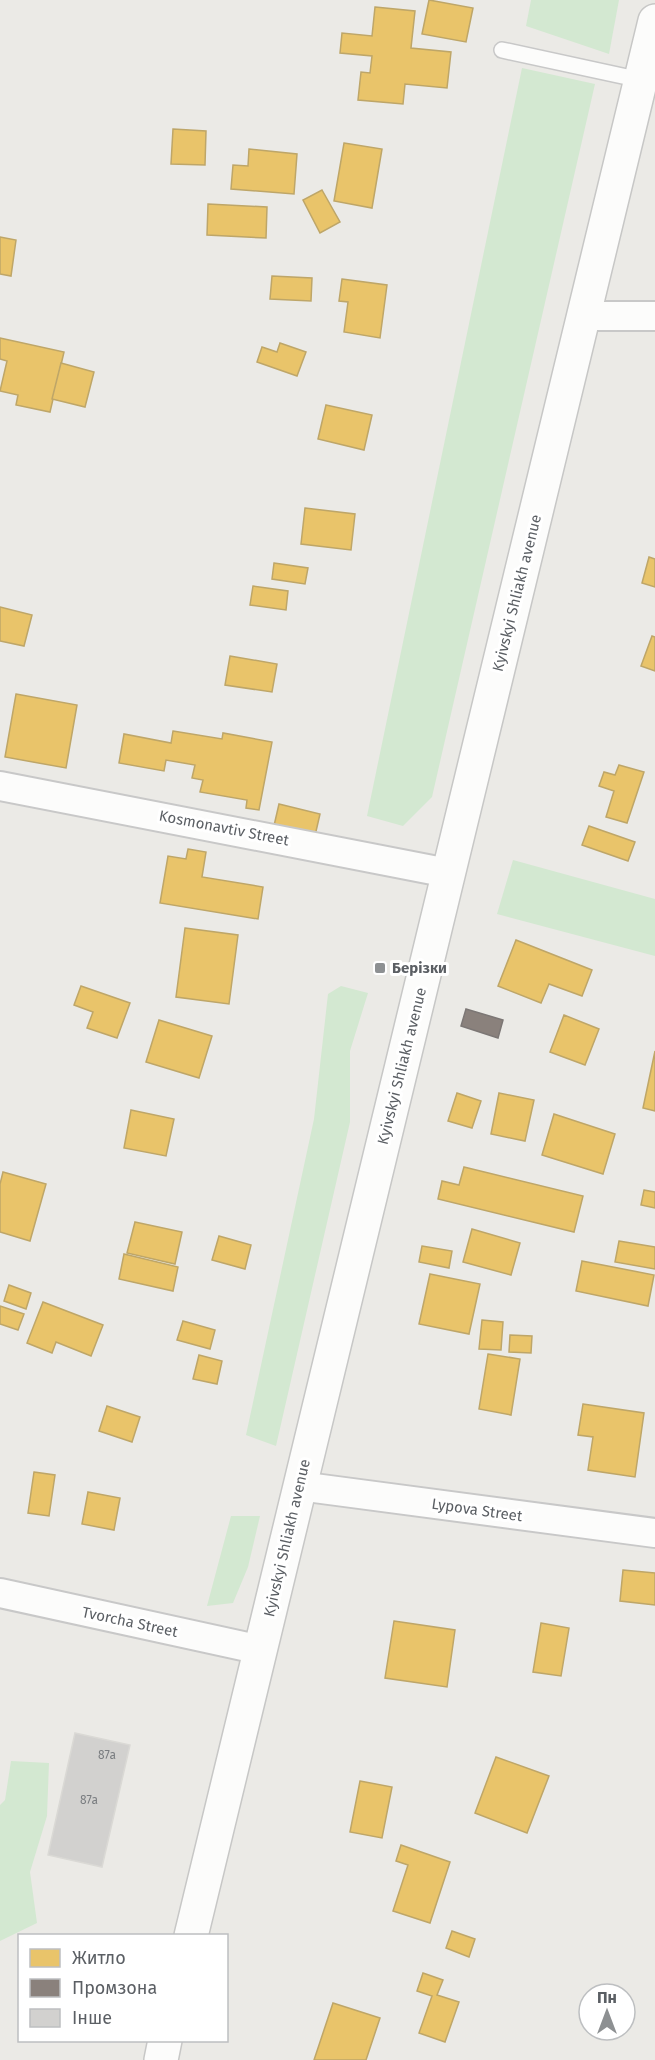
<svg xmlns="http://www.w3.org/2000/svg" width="655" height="2060" font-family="'Fira Sans',sans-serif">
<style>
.green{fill:#d3e8d1}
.homes{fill:#e9c46a;stroke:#bea668;stroke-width:1.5}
.industry{fill:#8a817c;stroke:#7c7775;stroke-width:1.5}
.building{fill:#d2d1cf;stroke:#dad9d5;stroke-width:1.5}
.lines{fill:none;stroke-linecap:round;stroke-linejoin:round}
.service-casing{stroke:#c8c8c8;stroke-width:18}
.minor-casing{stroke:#c8c8c8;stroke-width:32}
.secondary-casing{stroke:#c7c7c6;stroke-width:36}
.service{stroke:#fcfcfb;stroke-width:15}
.minor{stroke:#fcfcfb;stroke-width:28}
.secondary{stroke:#fcfcfb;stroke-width:33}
.poi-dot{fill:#8d9092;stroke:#fff;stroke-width:2}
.labels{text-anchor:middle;stroke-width:6;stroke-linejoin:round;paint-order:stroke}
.number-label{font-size:12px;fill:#7a7d80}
.street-label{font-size:15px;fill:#5b5f64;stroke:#fff}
.poi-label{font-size:15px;font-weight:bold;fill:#5b5f64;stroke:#fff;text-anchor:start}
</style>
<rect width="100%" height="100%" fill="#ebeae6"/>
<!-- green -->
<g class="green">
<polygon points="531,0 619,0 609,54 526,26"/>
<polygon points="522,68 595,84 432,797 403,826 367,816"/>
<polygon points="513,860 655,899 655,956 497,914"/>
<polygon points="341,986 368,993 350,1051 350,1122 276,1446 246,1435 314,1119 328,994"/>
<polygon points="231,1516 260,1516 248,1567 233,1603 207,1606"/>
<polygon points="11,1761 49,1763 47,1816 30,1872 37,1923 0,1941 0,1805 5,1800"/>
</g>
<!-- homes -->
<g class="homes">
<polygon points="429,0 473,8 466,42 422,34"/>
<polygon points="375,7 415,11 411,48 451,52 447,88 405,84 403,104 358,100 361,72 370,73 372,56 340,53 342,33 372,36"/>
<polygon points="173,129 206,131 205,165 171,164"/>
<polygon points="344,143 382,149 372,208 334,201"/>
<polygon points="249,149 297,154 294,194 231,189 233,165 248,166"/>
<polygon points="322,190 340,222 320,233 303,200"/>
<polygon points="208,204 267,207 266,238 207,235"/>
<polygon points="0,237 16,240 11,276 0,274"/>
<polygon points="272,276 312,278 311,301 270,299"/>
<polygon points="342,279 387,285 380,338 344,332 348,302 339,301"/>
<polygon points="0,338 64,352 50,412 16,405 18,395 0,391 7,361 0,359"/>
<polygon points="280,343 306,352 297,376 257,362 262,347 277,352"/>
<polygon points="61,363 94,372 85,407 52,399"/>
<polygon points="326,405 372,415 364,450 318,439"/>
<polygon points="305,508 355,514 351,550 301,544"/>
<polygon points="649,557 655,559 655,587 642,583"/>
<polygon points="274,563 308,568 305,584 272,579"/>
<polygon points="253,586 288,591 286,610 250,605"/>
<polygon points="0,607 32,615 24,646 0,641"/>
<polygon points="652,636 655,637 655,671 641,666"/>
<polygon points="230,656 277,664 272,692 225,685"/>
<polygon points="16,694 77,705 66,768 5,757"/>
<polygon points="173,731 222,739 223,733 272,742 259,810 246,808 247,800 200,792 203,780 192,778 195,765 166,760 164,771 119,763 124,734 171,743"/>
<polygon points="619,765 644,772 627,823 606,817 614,791 599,786 604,772 615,775"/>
<polygon points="279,804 320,814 314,840 273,830"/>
<polygon points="589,826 635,842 628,861 582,845"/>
<polygon points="188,849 206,852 202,877 263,887 258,919 160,903 168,856 186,859"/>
<polygon points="185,928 238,935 229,1004 176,997"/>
<polygon points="516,940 592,970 582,996 549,984 541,1003 498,986"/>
<polygon points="81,986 130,1003 117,1038 87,1028 93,1012 74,1005"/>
<polygon points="564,1015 599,1029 585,1065 550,1052"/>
<polygon points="159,1020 212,1036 199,1078 146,1062"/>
<polygon points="655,1051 655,1111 643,1108"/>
<polygon points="457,1093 481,1101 472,1128 448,1121"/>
<polygon points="499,1093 534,1100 525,1141 491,1134"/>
<polygon points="131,1110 174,1119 166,1156 124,1148"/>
<polygon points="554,1114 615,1134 603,1174 542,1155"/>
<polygon points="464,1167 583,1196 574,1232 438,1199 442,1181 459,1185"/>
<polygon points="3,1172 46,1184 30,1241 0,1232 0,1184"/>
<polygon points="644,1190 655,1192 655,1208 641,1205"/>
<polygon points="135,1222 182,1232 175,1264 127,1253"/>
<polygon points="472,1229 520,1243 511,1275 463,1262"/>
<polygon points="219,1236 251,1245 245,1269 212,1260"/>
<polygon points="619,1241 655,1247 655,1269 615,1262"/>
<polygon points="422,1246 452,1251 449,1268 419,1262"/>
<polygon points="124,1254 178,1267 173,1291 119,1279"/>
<polygon points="582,1261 654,1275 648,1306 576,1291"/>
<polygon points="430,1274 480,1284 469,1334 419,1324"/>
<polygon points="9,1285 31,1293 26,1309 4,1301"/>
<polygon points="43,1302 103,1325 91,1356 56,1342 52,1353 27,1343"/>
<polygon points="0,1306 24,1314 18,1330 0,1324"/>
<polygon points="482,1320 503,1322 501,1350 479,1349"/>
<polygon points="183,1321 215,1330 210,1349 177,1340"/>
<polygon points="510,1335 532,1336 531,1353 509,1352"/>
<polygon points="488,1354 520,1359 511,1415 479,1409"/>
<polygon points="199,1355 222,1361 217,1384 193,1379"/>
<polygon points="583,1404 644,1413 635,1477 588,1470 593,1437 578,1435"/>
<polygon points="107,1406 140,1417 132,1442 99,1431"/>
<polygon points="34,1472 55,1475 49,1516 28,1513"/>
<polygon points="88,1492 120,1498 114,1530 82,1524"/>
<polygon points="623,1570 655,1573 655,1605 620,1601"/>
<polygon points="394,1621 455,1630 447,1687 385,1678"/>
<polygon points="541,1623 569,1628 561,1676 533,1672"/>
<polygon points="496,1757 549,1776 527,1833 475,1813"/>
<polygon points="360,1781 392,1787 382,1838 350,1832"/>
<polygon points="401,1845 450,1862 430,1923 393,1911 408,1865 396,1861"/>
<polygon points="452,1931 475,1939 469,1957 446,1948"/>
<polygon points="423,1973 443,1980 437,1995 459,2002 445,2042 419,2033 432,1996 417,1991"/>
<polygon points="333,2003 380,2018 366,2060 314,2060"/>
</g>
<!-- industry -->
<polygon class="industry" points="466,1009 503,1020 498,1038 461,1026"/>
<!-- building -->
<polygon class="building" points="75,1733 130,1745 102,1867 48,1855"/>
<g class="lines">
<defs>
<polyline id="service" points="502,50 641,80"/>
<g id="minor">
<polyline points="584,316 655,316"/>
<polyline points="0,786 448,873"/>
<polyline points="299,1486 655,1533"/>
<polyline points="0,1593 261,1650"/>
</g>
<g id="secondary">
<polyline points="191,1936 655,21"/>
<polyline points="161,2060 165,2040"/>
</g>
</defs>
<!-- service casing -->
<use href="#service" class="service-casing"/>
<!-- minor casing -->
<use href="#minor" class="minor-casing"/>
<!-- secondary casing -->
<use href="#secondary" class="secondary-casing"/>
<!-- service -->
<use href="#service" class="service"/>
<!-- minor -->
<use href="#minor" class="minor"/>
<!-- secondary -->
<use href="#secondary" class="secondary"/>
</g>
<!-- markers -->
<rect class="poi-dot" x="374" y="962" width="12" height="12" rx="3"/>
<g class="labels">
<!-- number labels -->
<g class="number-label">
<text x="107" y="1759">87а</text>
<text x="89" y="1804">87а</text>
</g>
<!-- street labels -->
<g class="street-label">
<text transform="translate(517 593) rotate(-76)" y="5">Kyivskyi Shliakh avenue</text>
<text transform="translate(224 828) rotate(11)" y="5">Kosmonavtiv Street</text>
<text transform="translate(402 1066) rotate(-76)" y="5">Kyivskyi Shliakh avenue</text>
<text transform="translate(477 1510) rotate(8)" y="5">Lypova Street</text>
<text transform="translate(287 1538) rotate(-77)" y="5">Kyivskyi Shliakh avenue</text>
<text transform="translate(130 1622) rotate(12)" y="5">Tvorcha Street</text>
</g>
<!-- poi labels -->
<g class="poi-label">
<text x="392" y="973">Берізки</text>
</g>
</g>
<!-- legend -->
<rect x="18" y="1934" width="210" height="108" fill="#ffffff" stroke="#bdbfc1" stroke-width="1.5"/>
<rect x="30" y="1949" width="30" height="18" fill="#e9c46a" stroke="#bdbfc1" stroke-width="1.5"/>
<text x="72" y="1964" font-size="18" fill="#5b5f64">Житло</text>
<rect x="30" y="1979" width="30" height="18" fill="#8a817c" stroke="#bdbfc1" stroke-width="1.5"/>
<text x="72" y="1994" font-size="18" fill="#5b5f64">Промзона</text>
<rect x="30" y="2009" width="30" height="18" fill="#d2d1cf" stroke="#bdbfc1" stroke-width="1.5"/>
<text x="72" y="2024" font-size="18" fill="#5b5f64">Інше</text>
<!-- north arrow -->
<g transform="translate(607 2012)"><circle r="28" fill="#ffffff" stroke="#bdbfc1" stroke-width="1.5"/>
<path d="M0-4.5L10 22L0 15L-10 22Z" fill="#8d9092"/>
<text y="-9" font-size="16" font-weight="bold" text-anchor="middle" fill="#5b5f64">Пн</text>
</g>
</svg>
